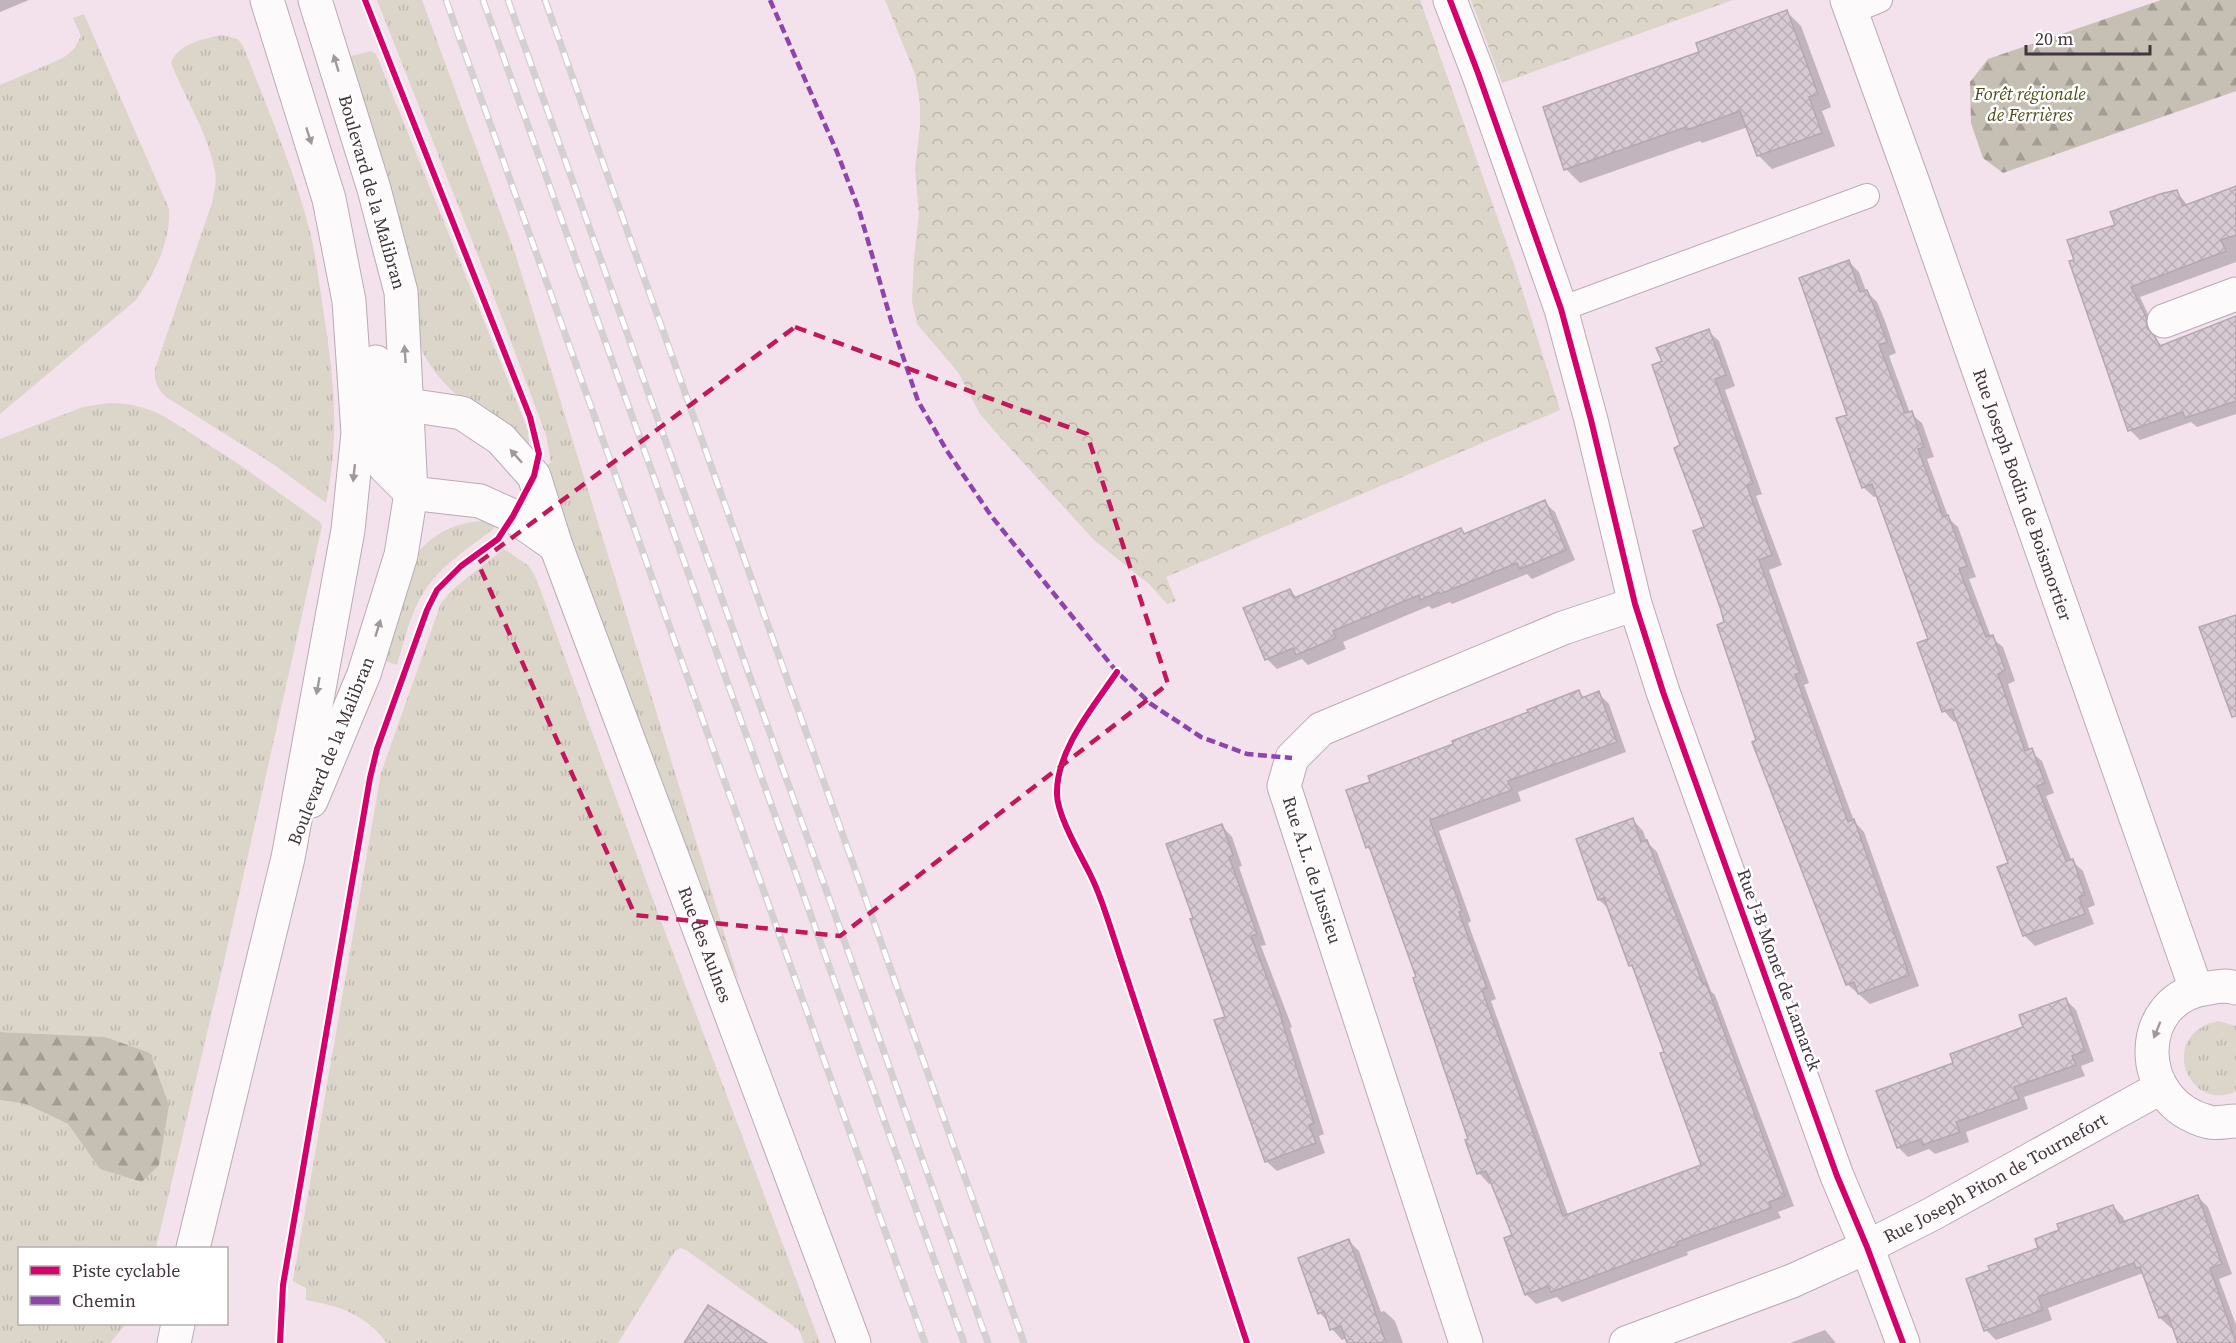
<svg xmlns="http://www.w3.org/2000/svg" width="2236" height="1343" font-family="'Source Serif 4',serif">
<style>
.grass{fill:url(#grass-tufts)}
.forest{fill:url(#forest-firs)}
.park{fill:url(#park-crowns)}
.shadow{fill:#0003}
.building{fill:url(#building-cross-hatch);stroke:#b5a7b0;stroke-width:1.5}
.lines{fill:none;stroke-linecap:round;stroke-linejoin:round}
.service-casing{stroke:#b9abb4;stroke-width:26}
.minor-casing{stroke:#b9abb4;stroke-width:35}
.secondary-casing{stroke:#b9abb4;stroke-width:35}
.service{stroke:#fdfafc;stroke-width:24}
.minor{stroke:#fdfafc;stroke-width:33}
.secondary{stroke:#fdfafc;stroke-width:33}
.rail-casing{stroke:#d4d0d2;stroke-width:7}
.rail{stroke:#fff;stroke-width:4.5;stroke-dasharray:14;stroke-linecap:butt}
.quiet{stroke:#8e44ad;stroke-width:4.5;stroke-dasharray:9 4.5;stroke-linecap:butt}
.cycleway-casing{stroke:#fff;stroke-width:10}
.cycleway{stroke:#d6006c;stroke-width:6}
.oneway{fill:#a0989c}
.marked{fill:none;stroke:#c2185b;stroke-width:4.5;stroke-dasharray:12 8;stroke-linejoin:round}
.labels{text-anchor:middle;stroke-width:5;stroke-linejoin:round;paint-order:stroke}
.park-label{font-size:18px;font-style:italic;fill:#4d4e1b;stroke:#fff}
.street-label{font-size:18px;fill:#42353d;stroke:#fff}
</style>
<defs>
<pattern id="grass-tufts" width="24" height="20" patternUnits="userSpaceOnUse" patternTransform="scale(1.5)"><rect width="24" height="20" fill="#dcd5ca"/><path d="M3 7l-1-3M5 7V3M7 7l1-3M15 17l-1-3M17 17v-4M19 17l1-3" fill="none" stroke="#beb7ae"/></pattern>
<pattern id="forest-firs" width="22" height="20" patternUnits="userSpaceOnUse" patternTransform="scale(1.5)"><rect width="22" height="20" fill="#c6bfb3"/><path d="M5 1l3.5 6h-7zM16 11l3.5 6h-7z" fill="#a29c93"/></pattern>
<pattern id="park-crowns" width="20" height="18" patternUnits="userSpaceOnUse" patternTransform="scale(1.5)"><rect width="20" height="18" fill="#dcd5ca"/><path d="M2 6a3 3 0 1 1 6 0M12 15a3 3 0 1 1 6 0" fill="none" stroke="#beb7ae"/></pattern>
<pattern id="building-cross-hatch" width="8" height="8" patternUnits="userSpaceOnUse" patternTransform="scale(1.5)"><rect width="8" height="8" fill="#d8cad2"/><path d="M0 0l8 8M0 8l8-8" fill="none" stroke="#bbaeb5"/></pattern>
</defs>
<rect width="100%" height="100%" fill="#f3e1ec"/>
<!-- grass -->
<g class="grass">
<polygon points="377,0 422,0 515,253 739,981 715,933 544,469 551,462 546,435 490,286"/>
<path d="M84,14L169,209C171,242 154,274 136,300L0,414V85L63,58L74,49L81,36L73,18Z"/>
<path d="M221,35L238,39L244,48C266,106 294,169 309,228C316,255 319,282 323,309C334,378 340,434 326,503L273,464L166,397C157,388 154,382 155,369L212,203C214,192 217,182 215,171C208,133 185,98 171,63C177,44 204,39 221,35Z"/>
<path d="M371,51L376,54L528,430L529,447C489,418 440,394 420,346L348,57Z"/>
<path d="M108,403C131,403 147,407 167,418L237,463L320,522L322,526L226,953L156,1248H20V1324H126L110,1343H0V1100L26,1104L68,1124L100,1169L105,1037L0,1032V439L83,407Z"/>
<path d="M485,521L496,523L493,529C472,546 447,561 430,583C412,606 405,638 397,665L380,659L417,553C436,532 456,522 485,521Z"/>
<path d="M504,549L529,566L536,578L655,905L820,1343H804L799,1330L686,1250L680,1248L675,1251L618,1343H387C365,1314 340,1306 306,1300V1288L293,1281L381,773L441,603L453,589Z"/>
<path d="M2218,1021L2236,1026V1091C2190,1115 2155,1035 2218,1021Z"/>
</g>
<!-- forest -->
<g class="forest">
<polygon points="2161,0 2236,0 2236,91 2003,173 1983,158 1971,123 1970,82 1988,59"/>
<polygon points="0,1032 105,1037 150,1053 169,1105 159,1165 142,1182 100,1169 68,1124 26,1104 0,1100"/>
</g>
<!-- park -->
<g class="park">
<polygon points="885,0 1420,0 1515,267 1560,410 1166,577 1176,601 1167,604 1149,584 1094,540 1008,446 980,414 958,372 917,324 912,301 914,258 919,214 915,169 920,127 920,104 915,74"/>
<polygon points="1471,0 1733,0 1502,83"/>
</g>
<!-- shadow -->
<g class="shadow">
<polygon points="0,0 29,0 0,12"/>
<polygon points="1787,12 1801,26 1831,107 1822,111 1835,146 1772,169 1758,155 1748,127 1702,143 1700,141 1580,183 1566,169 1701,53"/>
<polygon points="2236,188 2236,262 2140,297 2155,329 2156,340 2163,347 2236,318 2236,414 2197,427 2191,422 2140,440 2130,430 2076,261 2117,226 2177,192 2188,206"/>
<polygon points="1849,262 1859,272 1866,291 1877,302 1885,321 1896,353 1889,356 1910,413 1922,423 1934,457 1927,459 1949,519 1958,527 1976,577 1969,579 1991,637 2003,647 2015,681 2008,684 2030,751 2042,761 2054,793 2046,796 2072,861 2083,871 2095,905 2088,908 2094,924 2035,946 2024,935 2010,864 1958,720 1954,722 1944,711 1929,640 1877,496 1874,497 1863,487 1849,415"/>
<polygon points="1708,331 1719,341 1735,386 1725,390 1762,494 1756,496 1782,565 1769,570 1809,683 1804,685 1854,821 1864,832 1919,986 1870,1004 1847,984 1726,623 1706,528 1682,446 1664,362"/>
<polygon points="1544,502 1555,512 1575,560 1532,579 1527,574 1452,604 1450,602 1432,609 1429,606 1343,642 1346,649 1308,665 1302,659 1277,669 1267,659 1290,590 1297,598 1461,530 1466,535"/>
<polygon points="1579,692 1585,698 1598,693 1609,704 1626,752 1518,792 1521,801 1439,831 1471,921 1468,923 1496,999 1491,1001 1568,1215 1703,1165 1636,971 1631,966 1610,910 1599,900 1578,840 1633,820 1643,831 1647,842 1657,852 1711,991 1715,995 1794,1206 1778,1212 1781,1218 1687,1252 1688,1255 1562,1302 1557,1297 1536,1304 1526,1294 1514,1236 1493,1182 1489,1184 1479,1173 1418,978 1373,853 1367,847 1371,783 1454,745"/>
<polygon points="1222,826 1232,837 1242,866 1239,867 1266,945 1261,946 1292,1027 1290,1028 1324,1134 1319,1136 1325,1153 1277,1171 1266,1161 1227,1017 1195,918"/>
<polygon points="2066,1000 2076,1010 2094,1061 2081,1066 2085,1076 2024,1097 2028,1109 1966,1132 1969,1142 1935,1154 1929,1149 1908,1157 1898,1147 1955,1064 2025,1028"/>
<polygon points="2198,1197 2208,1207 2232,1274 2219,1279 2236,1325 2236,1343 2180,1343 2174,1327 2171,1328 2160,1318 2143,1273 2048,1308 2052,1320 1996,1340 1986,1330 2040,1249 2113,1206 2123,1217 2125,1223"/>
<polygon points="1349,1241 1359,1251 1381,1312 1384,1311 1395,1321 1403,1343 1349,1343 1347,1338 1342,1340 1332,1329 1329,1323 1320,1313"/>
<polygon points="1825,1330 1836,1343 1790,1343"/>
</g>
<!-- building -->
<g class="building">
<polygon points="1787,10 1818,94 1809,97 1822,133 1757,156 1740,111 1687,130 1686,127 1564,170 1543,107 1699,52 1696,43"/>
<polygon points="2236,186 2236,235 2221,240 2226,251 2131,287 2146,317 2147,328 2155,337 2160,346 2236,316 2236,401 2185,418 2183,412 2128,431 2069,261 2074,260 2067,240 2115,225 2110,212 2160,194 2177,190 2183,206"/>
<polygon points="1849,260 1860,292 1867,290 1875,309 1887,342 1879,345 1905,413 1912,411 1924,447 1918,449 1943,517 1948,515 1967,566 1959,569 1986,637 1993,635 2005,670 1998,674 2025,751 2032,748 2045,783 2037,786 2066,861 2073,859 2085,895 2079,897 2085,914 2023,936 1997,867 2008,863 1952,709 1942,712 1917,643 1928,639 1872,484 1862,488 1836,418 1847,415 1799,278"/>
<polygon points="1709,329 1726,375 1715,379 1753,483 1747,486 1772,555 1759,560 1800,673 1795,674 1848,822 1854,819 1909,975 1858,994 1854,982 1846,985 1752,742 1756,740 1717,625 1724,622 1721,610 1693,531 1704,527 1674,448 1680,445 1652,365 1662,361 1656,348"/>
<polygon points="1545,500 1566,550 1520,569 1517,563 1440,594 1439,592 1420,600 1419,595 1333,631 1336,638 1296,655 1293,648 1265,660 1243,608 1290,589 1294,598 1461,528 1464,534"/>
<polygon points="2236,615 2236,716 2232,717 2199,627"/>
<polygon points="1579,690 1582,698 1599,691 1617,742 1508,781 1512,790 1430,820 1462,911 1459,912 1487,988 1482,990 1563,1216 1701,1165 1660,1053 1664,1052 1632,965 1629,966 1604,898 1598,900 1576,839 1633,818 1641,842 1647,840 1703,984 1706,983 1785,1196 1769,1202 1771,1208 1677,1242 1678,1245 1551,1292 1548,1286 1525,1295 1504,1238 1512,1235 1486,1171 1477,1174 1465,1140 1468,1139 1413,978 1416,977 1369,846 1366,848 1346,790 1370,782 1368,776 1453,744 1452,741 1528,712 1527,710"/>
<polygon points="1222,824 1233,855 1229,857 1257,934 1251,936 1282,1017 1281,1018 1314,1123 1309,1125 1316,1143 1265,1162 1214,1020 1225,1017 1190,919 1193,918 1166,844"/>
<polygon points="2066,998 2085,1051 2072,1056 2076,1065 2014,1087 2019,1099 1956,1122 1960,1132 1923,1145 1921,1139 1897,1148 1876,1091 1953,1063 1950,1054 2023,1027 2019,1015"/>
<polygon points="2198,1195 2222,1264 2210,1268 2236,1343 2178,1343 2168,1315 2159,1318 2140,1267 2136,1268 2134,1263 2038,1297 2043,1310 1984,1331 1966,1279 1990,1270 1988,1266 2038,1248 2035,1239 2059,1230 2057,1224 2113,1205 2120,1223"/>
<polygon points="1349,1239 1386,1343 1347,1343 1341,1326 1330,1330 1324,1311 1318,1314 1298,1258"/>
<polygon points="708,1305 767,1343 684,1343"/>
</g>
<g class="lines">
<defs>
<g id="service">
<polyline points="1851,12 1880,0"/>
<polyline points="1561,309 1867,196"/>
</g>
<g id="minor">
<polyline points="1450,0 1478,73 1561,309 1591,420 1635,604 1663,692 1837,1176 1867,1247 1903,1343"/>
<path id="s1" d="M1847,0L1912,180L2196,989"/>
<polyline points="2164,321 2236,294"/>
<path id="s2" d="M408,405L462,413L501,439L534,476L556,546L854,1343"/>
<polyline points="411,493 480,501 513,516 556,546"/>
<path d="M2236,988C2227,985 2219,986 2209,988C2134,996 2132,1103 2209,1122C2217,1124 2227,1121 2236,1121"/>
<polyline points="1466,1343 1284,786 1292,758 1321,729 1563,628 1635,604"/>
<path id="s3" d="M1626,1343L1792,1281L1867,1247L1932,1214L2160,1088"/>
</g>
<g id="secondary">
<polyline points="376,362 385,467 411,493"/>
<polyline points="311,801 364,674 401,555 411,493 401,292 374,189 315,0"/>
<polyline points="193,1248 288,858 348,530 358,433 349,301 329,199 267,0"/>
<polyline points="174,1343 178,1324"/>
</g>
</defs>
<!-- service casing -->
<use href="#service" class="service-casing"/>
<!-- minor casing -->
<use href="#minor" class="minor-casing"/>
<!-- secondary casing -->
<use href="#secondary" class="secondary-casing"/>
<!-- service -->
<use href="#service" class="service"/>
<!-- minor -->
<use href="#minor" class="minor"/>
<!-- secondary -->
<use href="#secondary" class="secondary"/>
<defs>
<g id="rail">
<polyline points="446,0 925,1343"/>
<polyline points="483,0 964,1343"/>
<polyline points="508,0 988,1343"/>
<polyline points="545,0 1024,1343"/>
</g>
</defs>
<!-- rail casing -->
<use href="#rail" class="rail-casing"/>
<!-- rail -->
<use href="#rail" class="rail"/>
<!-- quiet -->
<polyline class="quiet" points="770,0 837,152 859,210 893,327 918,401 947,451 992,517 1117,672 1151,704 1201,737 1247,754 1292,758"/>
<defs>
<g id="cycleway">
<polyline points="1450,0 1478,73 1561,309 1591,420 1635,604 1663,692 1837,1176 1867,1247 1903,1343"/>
<path d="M1117,672C1094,706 1056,750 1057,794C1057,815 1080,854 1090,874C1097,888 1102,902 1107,917L1247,1343"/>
<polyline points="280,1343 283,1285 370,778 377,749 427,610 437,590 461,566 498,539 513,516 534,476 539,454 530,417 365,0"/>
</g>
</defs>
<!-- cycleway casing -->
<use href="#cycleway" class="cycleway-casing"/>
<!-- cycleway -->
<use href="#cycleway" class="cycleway"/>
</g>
<!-- one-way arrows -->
<defs><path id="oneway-solid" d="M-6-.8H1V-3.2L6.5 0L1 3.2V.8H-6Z" transform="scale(1.5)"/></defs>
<g class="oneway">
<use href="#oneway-solid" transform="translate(336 63) rotate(-107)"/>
<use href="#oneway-solid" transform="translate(309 136) rotate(72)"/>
<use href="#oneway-solid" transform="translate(405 354) rotate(-94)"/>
<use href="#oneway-solid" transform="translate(516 456) rotate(-132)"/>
<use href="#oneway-solid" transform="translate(354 473) rotate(96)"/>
<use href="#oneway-solid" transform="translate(378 628) rotate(-73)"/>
<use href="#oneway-solid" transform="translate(318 686) rotate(100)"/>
<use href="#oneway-solid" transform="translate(2157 1030) rotate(112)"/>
</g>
<!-- marked area -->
<path class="marked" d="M795,327L1087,434L1168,684L840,936L635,915L478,563Z"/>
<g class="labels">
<!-- park labels -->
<g class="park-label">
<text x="2030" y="100">Forêt régionale<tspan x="2030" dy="21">de Ferrières</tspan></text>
</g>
<!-- street labels -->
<g class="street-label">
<text transform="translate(372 192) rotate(74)" y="6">Boulevard de la Malibran</text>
<text dy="6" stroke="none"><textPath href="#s1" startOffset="525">Rue Joseph Bodin de Boismortier</textPath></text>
<text transform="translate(331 751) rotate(-68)" y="6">Boulevard de la Malibran</text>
<text transform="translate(1312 870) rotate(72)" y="6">Rue A.L. de Jussieu</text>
<text dy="6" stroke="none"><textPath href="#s2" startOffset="650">Rue des Aulnes</textPath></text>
<text transform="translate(1779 970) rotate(70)" y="6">Rue J-B Monet de Lamarck</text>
<text dy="6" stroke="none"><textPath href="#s3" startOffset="405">Rue Joseph Piton de Tournefort</textPath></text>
</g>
</g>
<!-- legend -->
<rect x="18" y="1247" width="210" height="78" fill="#ffffff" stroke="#b3aeb1" stroke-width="1.5"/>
<rect x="30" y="1266" width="30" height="9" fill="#d6006c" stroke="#b3aeb1" stroke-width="1.5"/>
<text x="72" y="1277" font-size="18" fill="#42353d">Piste cyclable</text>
<rect x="30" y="1296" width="30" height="9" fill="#8e44ad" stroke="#b3aeb1" stroke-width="1.5"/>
<text x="72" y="1307" font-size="18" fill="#42353d">Chemin</text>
<!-- scale -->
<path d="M2026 45v9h124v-9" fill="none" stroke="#42353d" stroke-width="3"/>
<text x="2035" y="45" font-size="18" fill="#42353d" stroke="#ffffff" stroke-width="4.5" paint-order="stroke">20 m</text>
</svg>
